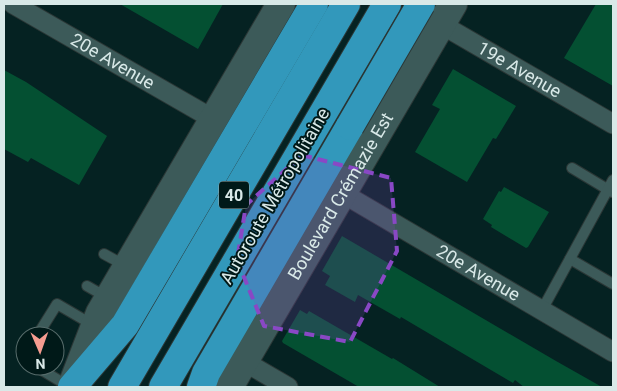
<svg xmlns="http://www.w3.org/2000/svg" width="617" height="391" font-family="Roboto,sans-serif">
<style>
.building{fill:#045032}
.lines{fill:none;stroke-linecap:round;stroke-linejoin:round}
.lane-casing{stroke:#2b3736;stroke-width:12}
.street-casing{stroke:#2b3736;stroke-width:21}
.secondary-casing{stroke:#2b3736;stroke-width:30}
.highway-casing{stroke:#2b3736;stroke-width:30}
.lane{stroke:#3c5a59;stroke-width:10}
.street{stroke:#3c5a59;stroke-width:19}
.secondary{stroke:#3c5a59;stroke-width:28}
.highway{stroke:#3298bb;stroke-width:28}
.highway-bridge-casing{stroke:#2b3736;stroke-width:30;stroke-linecap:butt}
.highway-bridge{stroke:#3298bb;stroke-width:28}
.marked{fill:#8948c5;fill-opacity:0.2;stroke:#8948c5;stroke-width:4;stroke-dasharray:10 6;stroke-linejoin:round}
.labels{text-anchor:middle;stroke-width:4;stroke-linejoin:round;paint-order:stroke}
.shield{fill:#001918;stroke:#98abaa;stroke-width:1}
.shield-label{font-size:16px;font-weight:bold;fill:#d9e9e8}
.street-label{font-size:18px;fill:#d9e9e8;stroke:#001918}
</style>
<rect width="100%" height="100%" fill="#052222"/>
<!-- building -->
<g class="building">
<polygon points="120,4 223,4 198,49"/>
<polygon points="596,4 613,4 613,86 564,58"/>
<polygon points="453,69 516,106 496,139 493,138 467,182 415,152 440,109 432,105"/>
<polygon points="4,70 26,82 107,136 79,185 31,158 28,162 4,149"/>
<polygon points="504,187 549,212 528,247 526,248 491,227 492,225 483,219 499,191 501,192"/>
<polygon points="342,236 556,361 602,387 524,387 515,380 513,383 401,317 400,319 358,295 355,302 325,285 330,276 322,271"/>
<polygon points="300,310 307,314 309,311 392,359 393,358 440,387 359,387 283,343 282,341"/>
</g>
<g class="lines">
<defs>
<g id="lane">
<polyline points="572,168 612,192"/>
<polyline points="104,254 126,266"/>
<polyline points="570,259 613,284 613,283"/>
<polyline points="87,286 108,298"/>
<polyline points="542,310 613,180"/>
<polyline points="37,336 57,304 93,325"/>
<polyline points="25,356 24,358 25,359"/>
<polyline points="35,366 70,387"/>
</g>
<g id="street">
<path id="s1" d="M13,4L213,119"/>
<path id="s2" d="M432,19L613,124"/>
<path id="s3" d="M342,193L613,352"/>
<polyline points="245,362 288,387"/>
</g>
<g id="secondary">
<polyline points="73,383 100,313 281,4"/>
<path id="s4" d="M229,387L453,4"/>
</g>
<g id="highway">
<polyline points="72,387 125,325 314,4"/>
<polyline points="122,387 346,4"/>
<polyline points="163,387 387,4"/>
<polyline points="201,387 206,373 350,126"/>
</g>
</defs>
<!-- lane casing -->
<use href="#lane" class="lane-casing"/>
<!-- street casing -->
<use href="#street" class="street-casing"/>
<!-- secondary casing -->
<use href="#secondary" class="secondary-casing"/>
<!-- highway casing -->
<use href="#highway" class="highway-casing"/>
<!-- lane -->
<use href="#lane" class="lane"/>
<!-- street -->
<use href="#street" class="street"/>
<!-- secondary -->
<use href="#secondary" class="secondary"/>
<!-- highway -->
<use href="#highway" class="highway"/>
<defs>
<polyline id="highway-bridge" points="350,126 421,4"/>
</defs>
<!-- highway-bridge casing -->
<use href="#highway-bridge" class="highway-bridge-casing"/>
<!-- highway-bridge -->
<use href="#highway-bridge" class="highway-bridge"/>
</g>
<!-- marked area -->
<path class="marked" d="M302,155L391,178L397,251L350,342L264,326L237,260L246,205Z"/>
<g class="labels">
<!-- shield labels -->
<rect class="shield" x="219" y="181.5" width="30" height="27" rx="4"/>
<g class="shield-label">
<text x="234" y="201">40</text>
</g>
<!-- street labels -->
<g class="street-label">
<text dy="6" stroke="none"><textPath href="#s1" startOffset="115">20e Avenue</textPath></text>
<text dy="6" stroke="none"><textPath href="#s2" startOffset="101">19e Avenue</textPath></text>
<text transform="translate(275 196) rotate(-60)" y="6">Autoroute Métropolitaine</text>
<text dy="6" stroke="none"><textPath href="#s4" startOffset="221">Boulevard Crémazie Est</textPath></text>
<text dy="6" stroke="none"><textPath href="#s3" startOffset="158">20e Avenue</textPath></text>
</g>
</g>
<!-- border -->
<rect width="617" height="391" fill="none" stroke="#d9e9e8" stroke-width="10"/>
<!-- north arrow -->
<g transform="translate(40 351) rotate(178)"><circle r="24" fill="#001918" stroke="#576c6b"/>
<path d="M0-4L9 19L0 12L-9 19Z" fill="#f59c90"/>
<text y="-8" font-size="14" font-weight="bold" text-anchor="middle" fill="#d9e9e8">N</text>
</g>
</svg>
